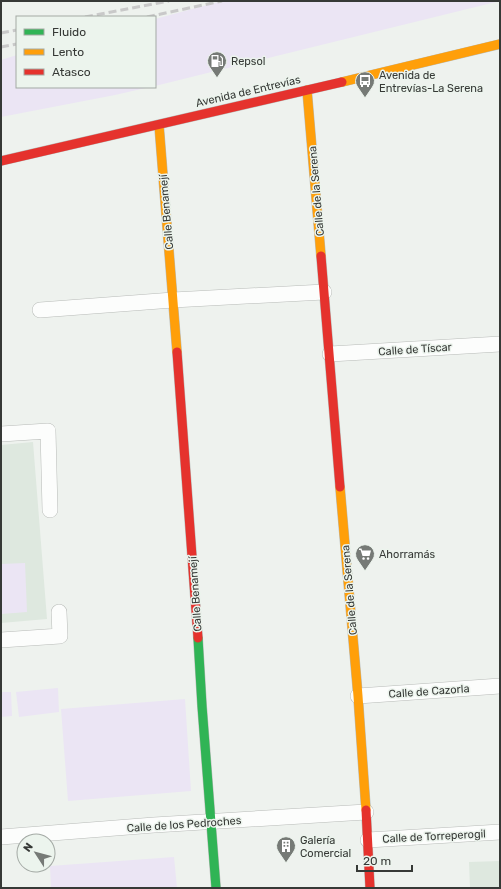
<svg xmlns="http://www.w3.org/2000/svg" width="501" height="889" font-family="Rubik,sans-serif">
<style>
.built{fill:#dee8df}
.green{fill:#ebe5f4}
.lines{fill:none;stroke-linecap:round;stroke-linejoin:round}
.street-casing{stroke:#b8bbb8;stroke-width:16}
.fast-casing{stroke:#b8bbb8;stroke-width:10}
.slow-casing{stroke:#b8bbb8;stroke-width:10}
.jam-casing{stroke:#b8bbb8;stroke-width:10}
.street{stroke:#fcfdfc;stroke-width:15}
.fast{stroke:#30b455;stroke-width:9}
.slow{stroke:#ff9f0a;stroke-width:9}
.jam{stroke:#e5322d;stroke-width:9}
.rail{stroke:#c9c9c9;stroke-width:3;stroke-dasharray:8 4;stroke-linecap:butt}
.labels{text-anchor:middle;stroke-width:3;stroke-linejoin:round;paint-order:stroke}
.poi-label{font-size:11px;fill:#363936;stroke:#ecf4ed;text-anchor:start}
.street-label{font-size:11px;fill:#363936;stroke:#ecf4ed}
</style>
<rect width="100%" height="100%" fill="#eef2ee"/>
<!-- built -->
<g class="built">
<polygon points="33,442 47,619 1,623 1,445"/>
<polygon points="500,861 500,888 470,888 469,862"/>
</g>
<!-- green -->
<g class="green">
<polygon points="222,1 500,1 155,86 155,19"/>
<polygon points="17,55 17,87 150,87 115,95 1,117 1,60"/>
<polygon points="25,563 27,612 1,614 1,564"/>
<polygon points="58,688 59,712 19,717 16,692"/>
<polygon points="1,692 11,692 12,716 1,717"/>
<polygon points="185,699 191,791 68,801 61,709"/>
<polygon points="174,857 177,888 51,888 50,866"/>
</g>
<g class="lines">
<defs>
<g id="street">
<polyline points="40,310 173,300 324,292"/>
<polyline points="330,354 500,344"/>
<polyline points="1,434 48,431 50,510"/>
<polyline points="1,640 60,636 59,612"/>
<polyline points="358,696 500,686"/>
<polyline points="1,837 154,825 366,812"/>
<polyline points="368,840 500,832"/>
</g>
<polyline id="fast" points="198,638 202,706 216,888"/>
<g id="slow">
<polyline points="342,82 500,44"/>
<polyline points="307,90 321,256"/>
<polyline points="159,125 177,352"/>
<polyline points="340,487 358,696 366,810"/>
</g>
<g id="jam">
<polyline points="1,161 342,82"/>
<polyline points="321,256 340,487"/>
<polyline points="177,352 198,638"/>
<polyline points="366,810 370,888"/>
</g>
</defs>
<!-- street casing -->
<use href="#street" class="street-casing"/>
<!-- fast casing -->
<use href="#fast" class="fast-casing"/>
<!-- slow casing -->
<use href="#slow" class="slow-casing"/>
<!-- jam casing -->
<use href="#jam" class="jam-casing"/>
<!-- street -->
<use href="#street" class="street"/>
<!-- fast -->
<use href="#fast" class="fast"/>
<!-- slow -->
<use href="#slow" class="slow"/>
<!-- jam -->
<use href="#jam" class="jam"/>
<!-- rail -->
<g class="rail">
<polyline points="85,17 169,1"/>
<polyline points="147,17 222,1"/>
<polyline points="1,33 17,30"/>
<polyline points="1,47 17,44"/>
</g>
</g>
<!-- icons -->
<defs>
<symbol id="fuel-pin" viewBox="-11 -11 22 30"><path d="M0 17L-7.5 6A9.5 9.5 0 1 1 7.5 6Z" fill="#767a76" stroke="#ecf4ed"/><path d="M-5.5-6h7V0h2V4h1.3V-2.5L3-4.5l.8-.8L6-3V5H2.5V1h-1V6h-7ZM-4.2-4.7v3.2H.2V-4.7Z" fill="#fff"/></symbol>
<symbol id="bus-pin" viewBox="-11 -11 22 30"><path d="M0 17L-7.5 6A9.5 9.5 0 1 1 7.5 6Z" fill="#767a76" stroke="#ecf4ed"/><path d="M-5-6H5V4H4V6H2V4H-2V6H-4V4H-5ZM-3.5-4V0h7V-4ZM-3.5 1.2v1.5H-2V1.2ZM2 1.2v1.5H3.5V1.2Z" fill="#fff"/></symbol>
<symbol id="supermarket-pin" viewBox="-11 -11 22 30"><path d="M0 17L-7.5 6A9.5 9.5 0 1 1 7.5 6Z" fill="#767a76" stroke="#ecf4ed"/><path d="M-6-5.5h2.5l.6 2H6L4.5 2H-2.5L-4.4-4H-6ZM-1.5 3.2a1.3 1.3 0 1 0 .1 0ZM3 3.2a1.3 1.3 0 1 0 .1 0Z" fill="#fff"/></symbol>
<symbol id="building-pin" viewBox="-11 -11 22 30"><path d="M0 17L-7.5 6A9.5 9.5 0 1 1 7.5 6Z" fill="#767a76" stroke="#ecf4ed"/><path d="M-4-6H4V6H1V3H-1V6H-4ZM-2.5-4.3h1.7v1.8h-1.7ZM.8-4.3h1.7v1.8H.8ZM-2.5-1h1.7V.8h-1.7ZM.8-1h1.7V.8H.8Z" fill="#fff"/></symbol>
</defs>
<g fill-rule="evenodd">
<use href="#fuel-pin" x="206" y="50" width="22" height="30"/>
<use href="#bus-pin" x="354" y="70" width="22" height="30"/>
<use href="#supermarket-pin" x="354" y="543" width="22" height="30"/>
<use href="#building-pin" x="275" y="835" width="22" height="30"/>
</g>
<g class="labels">
<!-- poi labels -->
<g class="poi-label">
<text x="231" y="65">Repsol</text>
<text x="379" y="79">Avenida de<tspan x="379" dy="13">Entrevías-La Serena</tspan></text>
<text x="379" y="558">Ahorramás</text>
<text x="300" y="844">Galería<tspan x="300" dy="13">Comercial</tspan></text>
</g>
<!-- street labels -->
<g class="street-label">
<text transform="translate(248 91) rotate(-13)" y="4">Avenida de Entrevías</text>
<text transform="translate(316 191) rotate(-95)" y="4">Calle de la Serena</text>
<text transform="translate(166 212) rotate(-95)" y="4">Calle Benamejí</text>
<text transform="translate(415 349) rotate(-4)" y="4">Calle de Tíscar</text>
<text transform="translate(349 590) rotate(-95)" y="4">Calle de la Serena</text>
<text transform="translate(195 594) rotate(-94)" y="4">Calle Benamejí</text>
<text transform="translate(429 691) rotate(-4)" y="4">Calle de Cazorla</text>
<text transform="translate(184 824) rotate(-4)" y="4">Calle de los Pedroches</text>
<text transform="translate(434 836) rotate(-3)" y="4">Calle de Torreperogil</text>
</g>
</g>
<!-- border -->
<rect width="501" height="889" fill="none" stroke="#363936" stroke-width="4"/>
<!-- legend -->
<rect x="16" y="16" width="140" height="72" fill="#ecf4ed" stroke="#a3a9a4"/>
<rect x="24" y="29" width="20" height="6" fill="#30b455" stroke="#a3a9a4"/>
<text x="52" y="36" font-size="12" fill="#363936">Fluido</text>
<rect x="24" y="49" width="20" height="6" fill="#ff9f0a" stroke="#a3a9a4"/>
<text x="52" y="56" font-size="12" fill="#363936">Lento</text>
<rect x="24" y="69" width="20" height="6" fill="#e5322d" stroke="#a3a9a4"/>
<text x="52" y="76" font-size="12" fill="#363936">Atasco</text>
<!-- north arrow -->
<g transform="translate(36 853) rotate(306)"><circle r="19" fill="#ecf4ed" stroke="#a3a9a4"/>
<path d="M0-3L7 15L0 10L-7 15Z" fill="#767a76"/>
<text y="-6" font-size="11" font-weight="bold" text-anchor="middle" fill="#363936">N</text>
</g>
<!-- scale -->
<path d="M357 865v6h55v-6" fill="none" stroke="#363936" stroke-width="2"/>
<text x="363" y="865" font-size="12" fill="#363936" stroke="#ecf4ed" stroke-width="3" paint-order="stroke">20 m</text>
</svg>
